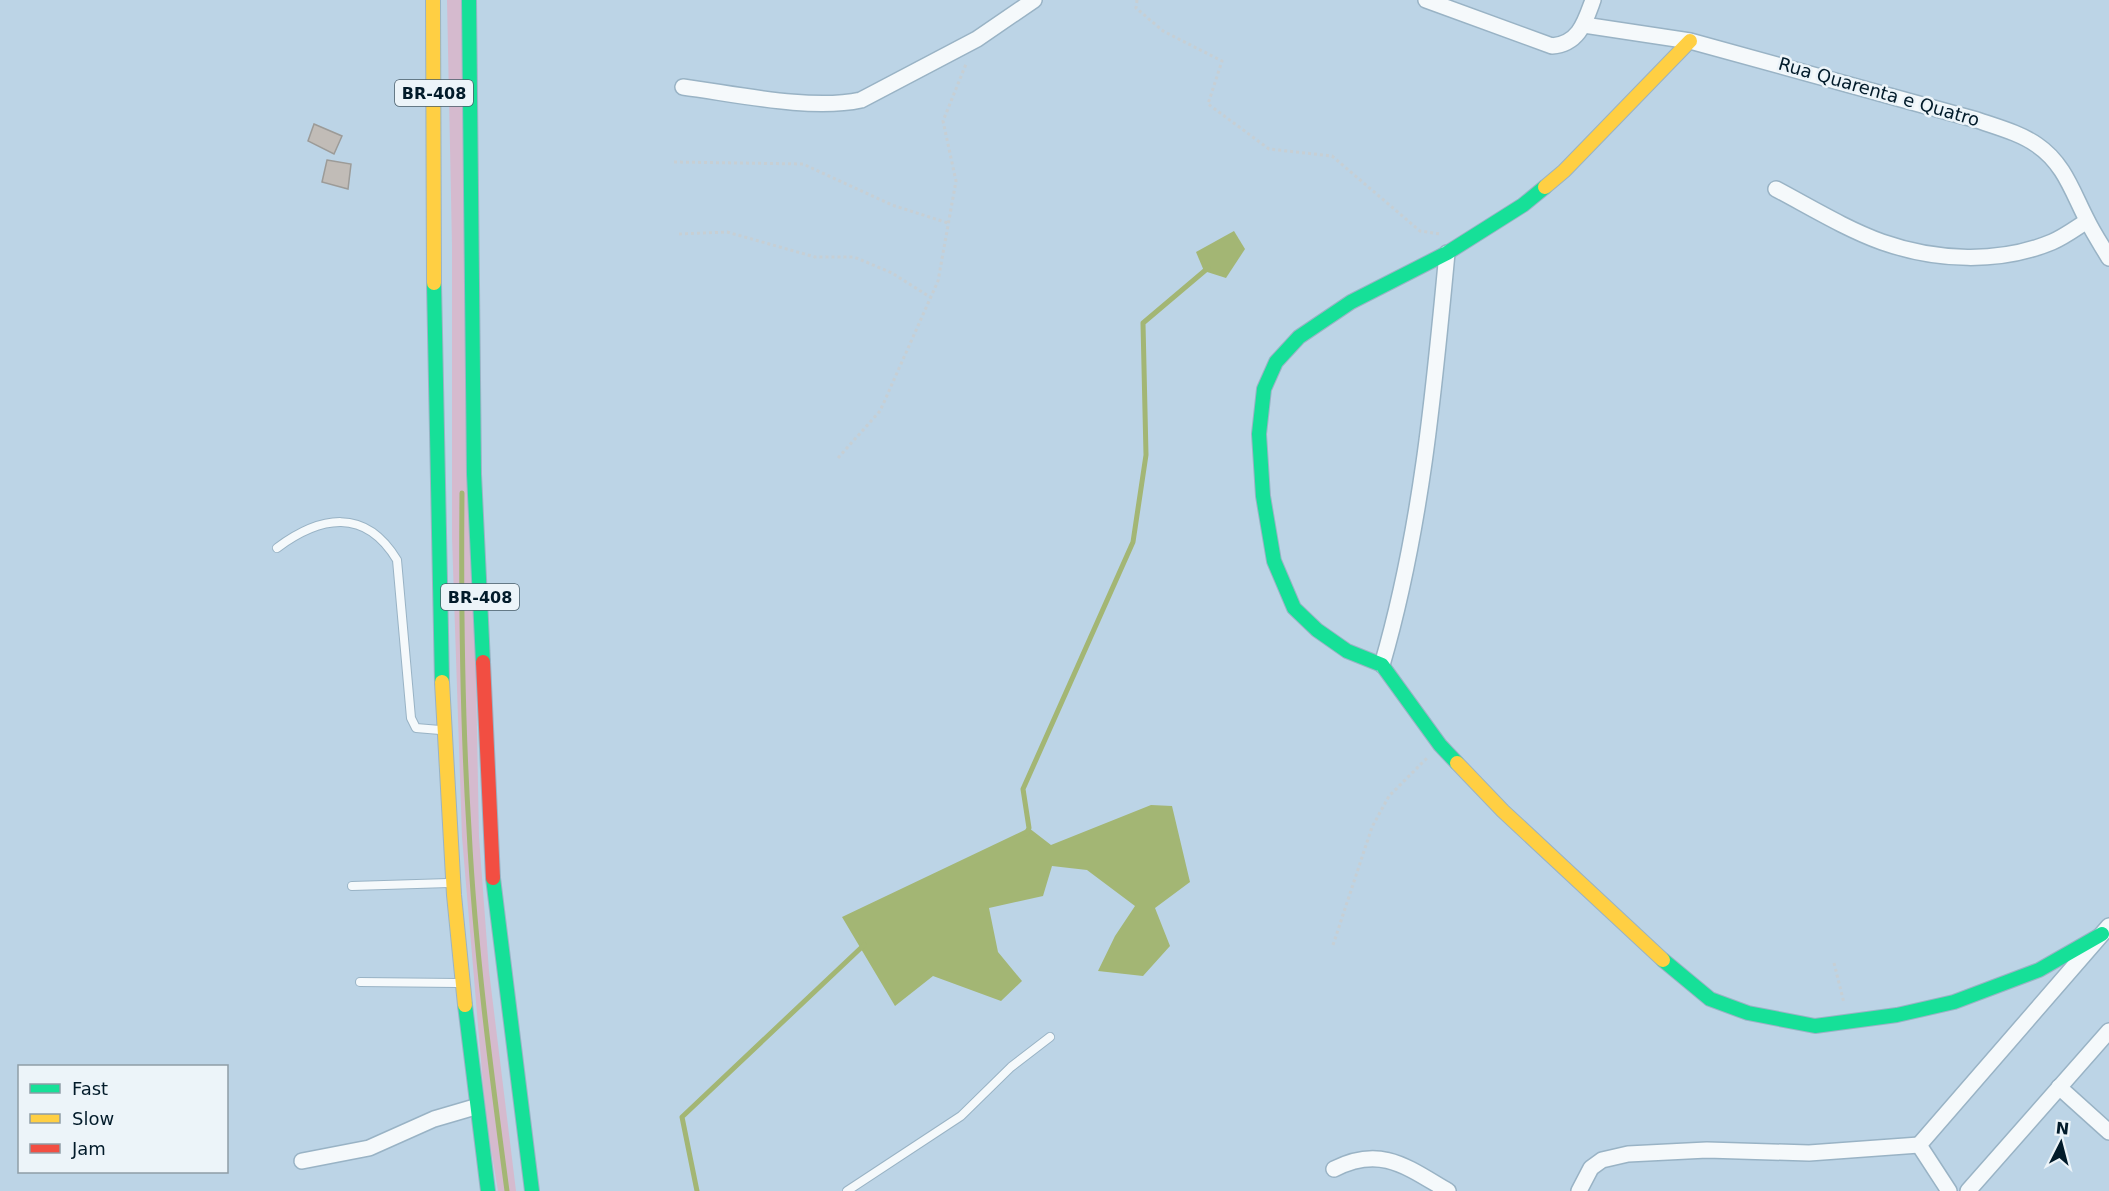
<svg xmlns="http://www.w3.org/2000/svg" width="2109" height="1191" font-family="'DejaVu Sans',sans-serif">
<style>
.green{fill:#d5bace}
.water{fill:#a3b674}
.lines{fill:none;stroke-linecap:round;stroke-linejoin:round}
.stream{stroke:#a3b674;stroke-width:5}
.building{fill:#c1bcb7;stroke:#9c9b98;stroke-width:1.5}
.lane-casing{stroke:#99b3c5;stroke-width:10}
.street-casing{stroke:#99b3c5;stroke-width:18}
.fast-casing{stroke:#99b3c5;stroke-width:16}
.slow-casing{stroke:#99b3c5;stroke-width:16}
.jam-casing{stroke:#99b3c5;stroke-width:16}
.path{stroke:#c7cfd4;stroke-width:3;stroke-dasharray:3 3;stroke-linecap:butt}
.lane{stroke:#f5f9fb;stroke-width:8}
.street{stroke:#f5f9fb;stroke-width:15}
.fast{stroke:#16e098;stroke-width:14}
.slow{stroke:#ffcf43;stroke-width:14}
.jam{stroke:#f24e42;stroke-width:14}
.labels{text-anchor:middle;stroke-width:5;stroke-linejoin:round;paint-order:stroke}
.shield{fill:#ecf4f9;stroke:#485c68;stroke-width:1.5}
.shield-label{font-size:16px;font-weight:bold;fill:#021b2a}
.street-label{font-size:18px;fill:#021b2a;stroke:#ecf4f9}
</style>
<rect width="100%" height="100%" fill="#bcd4e6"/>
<!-- green -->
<polygon class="green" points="447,0 463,0 479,837 489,971 516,1191 498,1191 486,1119 462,837 452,538 452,245"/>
<!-- water -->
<g class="water">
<polygon points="1234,231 1245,249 1226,278 1204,271 1196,252"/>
<polygon points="1151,805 1172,806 1190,882 1155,908 1170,946 1143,976 1098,971 1115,936 1135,906 1087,870 1052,866 1043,896 989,908 998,952 1022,981 1001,1001 933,976 895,1006 842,917 1029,828 1051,845"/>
</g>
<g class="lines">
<!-- stream -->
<g class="stream">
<path d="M462,493C461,605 462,717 469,829C475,950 491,1071 507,1191"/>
<polyline points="1026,834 1029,828 1023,789 1133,542 1146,455 1143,323 1208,268"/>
<polyline points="697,1191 682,1117 864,945"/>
</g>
</g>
<!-- building -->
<g class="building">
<polygon points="314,124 342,136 334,154 308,141"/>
<polygon points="327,160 351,164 348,189 322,182"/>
</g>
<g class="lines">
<defs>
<g id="lane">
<path d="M277,548C320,516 365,507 397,560L411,718L416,728L440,730"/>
<polyline points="352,886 449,883"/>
<polyline points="360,982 458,983"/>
<polyline points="847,1191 961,1116 1011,1067 1050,1037"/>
</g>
<g id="street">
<path d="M1426,0L1552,46C1579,44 1585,22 1593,0"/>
<path d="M1584,25L1690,41L1977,120C1997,127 2020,133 2037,145C2065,164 2073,194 2088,222C2094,234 2102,246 2109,258"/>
<path d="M683,87C736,94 811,111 861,100L977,39L1034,0"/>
<path d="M1776,189C1810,207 1846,229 1882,242C1936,261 1999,264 2052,242C2064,237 2076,228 2087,221"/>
<path d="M1382,665C1421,531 1434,392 1447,253"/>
<polyline points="2059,1087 2109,1132"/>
<polyline points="302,1161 369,1148 434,1119 475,1107"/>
<path d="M1334,1169C1381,1145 1407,1167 1448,1191"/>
<polyline points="1579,1191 1591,1168 1602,1160 1628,1154 1707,1150 1809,1153 1919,1145"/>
<polyline points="1949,1191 1919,1145 2109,926"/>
<polyline points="1968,1191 2109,1031"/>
</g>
<g id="fast">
<polyline points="469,0 474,474 483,662"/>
<polyline points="434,283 442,682"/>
<polyline points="1457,763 1440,745 1382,665 1347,651 1317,630 1294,608 1274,561 1263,496 1259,434 1264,389 1276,362 1299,337 1351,302 1447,253 1523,205 1545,187"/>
<polyline points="493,878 532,1191"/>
<polyline points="1663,960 1710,999 1748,1013 1815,1026 1897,1015 1954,1002 2039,970 2102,934"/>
<polyline points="465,1005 488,1191"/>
</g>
<g id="slow">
<polyline points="433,0 434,283"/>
<polyline points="1545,187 1564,171 1690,41"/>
<polyline points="442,682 454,895 465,1005"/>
<polyline points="1457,763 1503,811 1663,960"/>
</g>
<polyline id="jam" points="483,662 493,878"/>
</defs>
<!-- lane casing -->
<use href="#lane" class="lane-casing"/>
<!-- street casing -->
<use href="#street" class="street-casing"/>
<!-- fast casing -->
<use href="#fast" class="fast-casing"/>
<!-- slow casing -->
<use href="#slow" class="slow-casing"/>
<!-- jam casing -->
<use href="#jam" class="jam-casing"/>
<!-- path -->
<g class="path">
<polyline points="1137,0 1136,8 1163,31 1222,61 1208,104 1269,149 1332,156 1420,231 1440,234"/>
<polyline points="674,162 803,164 892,205 948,223"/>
<polyline points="679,234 727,232 815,257 854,257 892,273 930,297"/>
<polyline points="838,458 880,411 938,281 956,181 943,121 966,64"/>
<polyline points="1333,945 1372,827 1389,796 1427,758"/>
<polyline points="1834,963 1844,1003"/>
</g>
<!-- lane -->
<use href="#lane" class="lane"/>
<!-- street -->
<use href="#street" class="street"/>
<!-- fast -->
<use href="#fast" class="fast"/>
<!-- slow -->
<use href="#slow" class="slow"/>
<!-- jam -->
<use href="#jam" class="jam"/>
</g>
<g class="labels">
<!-- shield labels -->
<g class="shield">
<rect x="395" y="80" width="78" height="26" rx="4.5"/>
<rect x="441" y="584" width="78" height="26" rx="4.5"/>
</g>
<g class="shield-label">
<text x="434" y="99">BR-408</text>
<text x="480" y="603">BR-408</text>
</g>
<!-- street labels -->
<g class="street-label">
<text transform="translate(1879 92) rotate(16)" y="6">Rua Quarenta e Quatro</text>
</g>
</g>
<!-- legend -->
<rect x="18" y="1065" width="210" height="108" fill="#ecf4f9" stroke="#8e9da6" stroke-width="1.5"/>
<rect x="30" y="1084" width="30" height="9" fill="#16e098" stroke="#8e9da6" stroke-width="1.5"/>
<text x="72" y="1095" font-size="18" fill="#021b2a">Fast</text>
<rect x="30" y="1114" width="30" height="9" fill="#ffcf43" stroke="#8e9da6" stroke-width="1.5"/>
<text x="72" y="1125" font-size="18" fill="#021b2a">Slow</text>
<rect x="30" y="1144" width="30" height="9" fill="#f24e42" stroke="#8e9da6" stroke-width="1.5"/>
<text x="72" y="1155" font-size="18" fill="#021b2a">Jam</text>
<!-- north arrow -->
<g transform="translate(2061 1143) rotate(6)" stroke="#ecf4f9" stroke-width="4.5" paint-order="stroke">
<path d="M0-4.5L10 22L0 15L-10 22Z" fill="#021b2a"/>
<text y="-9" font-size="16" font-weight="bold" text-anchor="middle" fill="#021b2a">N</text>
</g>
</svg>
